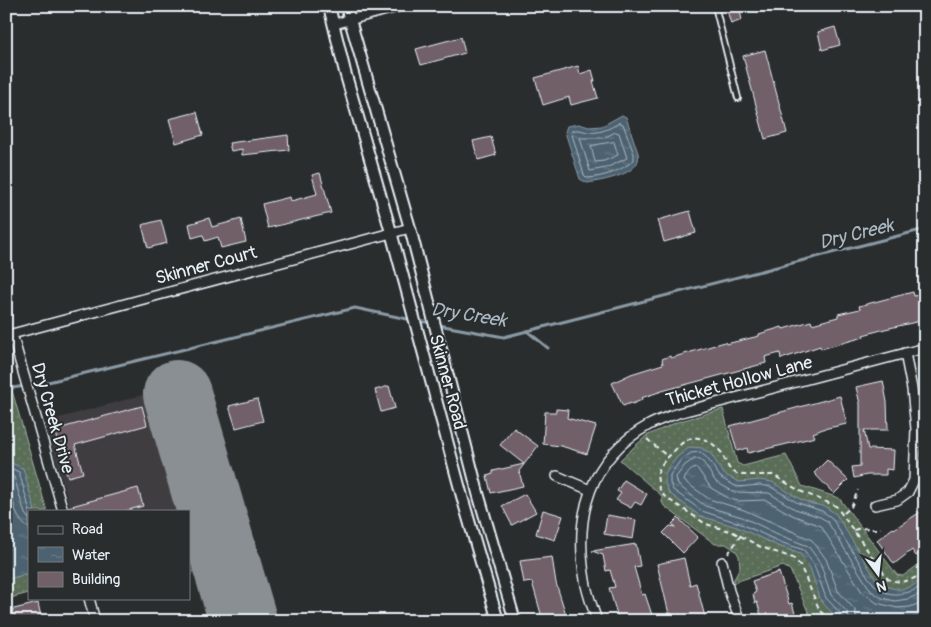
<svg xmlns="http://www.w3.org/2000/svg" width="931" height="627" font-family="Pangolin,sans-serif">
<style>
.built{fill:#403c3f}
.grass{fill:url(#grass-dots);stroke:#a1afa7}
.water{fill:url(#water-ripples);stroke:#8b9ba6}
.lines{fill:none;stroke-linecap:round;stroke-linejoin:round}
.shore{stroke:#aab8c2;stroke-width:1}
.stream{stroke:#8b9ba6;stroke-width:3}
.runway{stroke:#898f93;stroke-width:68}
.building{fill:#726067;stroke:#e8f1f8}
.service-casing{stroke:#e8f1f8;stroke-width:8}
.minor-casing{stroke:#e8f1f8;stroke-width:12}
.tertiary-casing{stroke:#e8f1f8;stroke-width:14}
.path{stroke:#e8f1f8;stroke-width:2;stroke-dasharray:5 4;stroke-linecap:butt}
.service{stroke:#2a2d2e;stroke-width:4.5}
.minor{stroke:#2a2d2e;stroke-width:9}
.tertiary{stroke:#2a2d2e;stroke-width:10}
.labels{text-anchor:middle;stroke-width:4;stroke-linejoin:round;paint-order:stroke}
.street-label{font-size:18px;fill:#e8f1f8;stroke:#2a2d2e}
.water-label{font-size:19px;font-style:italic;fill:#aab8c2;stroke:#2a2d2e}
</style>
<defs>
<pattern id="grass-dots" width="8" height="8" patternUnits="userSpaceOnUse" patternTransform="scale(1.25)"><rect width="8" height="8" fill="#5a6d56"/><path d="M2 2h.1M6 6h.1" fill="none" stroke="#72826f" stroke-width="1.8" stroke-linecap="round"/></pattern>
<pattern id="water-ripples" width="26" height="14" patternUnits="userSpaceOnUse" patternTransform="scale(1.25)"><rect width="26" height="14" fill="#4d6270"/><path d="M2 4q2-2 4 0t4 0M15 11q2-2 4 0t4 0" fill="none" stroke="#677985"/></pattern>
</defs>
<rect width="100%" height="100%" fill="#2a2d2e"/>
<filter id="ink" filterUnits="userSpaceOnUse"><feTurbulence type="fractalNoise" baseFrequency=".02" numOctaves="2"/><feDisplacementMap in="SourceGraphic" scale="10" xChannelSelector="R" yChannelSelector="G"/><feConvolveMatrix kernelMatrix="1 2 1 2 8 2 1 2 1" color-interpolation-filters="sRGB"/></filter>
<g filter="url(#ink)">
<!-- built -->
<polygon class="built" points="193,381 263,621 220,621 205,571 189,576 189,511 71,511 45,422"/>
<!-- grass -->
<g class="grass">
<polygon points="6,370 47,511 29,511 29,593 6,599"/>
<polygon points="723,409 737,463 743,466 786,455 802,486 839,498 897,575 903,576 925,560 925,621 812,621 790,570 783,566 732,583 740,568 739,556 736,551 726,544 715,544 664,506 662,502 662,496 620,460 646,436 677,422"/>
</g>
<!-- water -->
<g class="water">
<path d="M622,115L626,117L638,153C644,174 602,181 587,183L580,179L565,132L567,126L579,124L589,127L602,126Z"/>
<path d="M690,447L702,448L711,454L724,474L739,482L760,480L772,482L800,499L812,504L824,506L836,514L877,581C896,593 907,591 925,578V621H842L837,618L821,601L810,568L800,554L778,546L737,527L700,516L669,493L665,483V473L677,457Z"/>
<polygon points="6,461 23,468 35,511 29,511 29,573 6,580"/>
</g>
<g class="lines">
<!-- shore -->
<g class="shore">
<path d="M619,123L623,124L634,154V160C621,171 604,177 587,178L584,175L571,131C577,129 581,130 587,132C599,134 609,129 619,123Z"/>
<polygon points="616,132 619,133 627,158 606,168 590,171 580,138 603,138"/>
<polygon points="614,142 618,155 604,161 595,162 591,146"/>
<polyline points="6,466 19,472 30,511"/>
<polyline points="6,473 14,477 25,514 29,519"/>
<path d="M6,481C15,496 12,519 29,528"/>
<path d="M843,621L842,615L826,598L814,565L804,550L780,542L739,523L702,511L673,490L670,483V475L680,461L691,453L700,452L707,458L721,478L737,487L760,485L771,487L798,503L822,511L832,518C839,531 848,544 856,557C862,566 866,576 873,583C886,600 910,595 925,584"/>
<polyline points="850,621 847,612 831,595 820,562 808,546 782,536 742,517 705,506 678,485 676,477 685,465 694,459 698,459 703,462 716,482 734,492 769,493 795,509 820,517 827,521 871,591 882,598 895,601 908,599 925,592"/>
<path d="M857,621L855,610L838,591L826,559L812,540L744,510L709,499L684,481C685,476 691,468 697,468L711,488L730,499L738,501L766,500L792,515L821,526L862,592L877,603L897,608L910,607L925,601"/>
</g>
<!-- stream -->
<g class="stream">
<polyline points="418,321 432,323"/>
<polyline points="438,325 504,337 925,229"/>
<polyline points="527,331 548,348"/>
<polyline points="6,389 44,383 355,308 412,320"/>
</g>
<!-- runway -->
<polyline class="runway" points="177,394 243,621"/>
</g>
<!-- building -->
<g class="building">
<polygon points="739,7 742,20 731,24 727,10"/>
<polygon points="835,27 840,45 822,50 818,32"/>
<polygon points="461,37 465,53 421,65 416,49"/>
<polygon points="765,50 787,133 765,139 743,56"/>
<polygon points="578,66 580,74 592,70 595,81 593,81 598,98 571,105 569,97 543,105 535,78"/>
<polygon points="197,112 203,135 176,143 169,119"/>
<polygon points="288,135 289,150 242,155 242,149 231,151 229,143"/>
<polygon points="491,137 496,155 478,160 473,141"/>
<polygon points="320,173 331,213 268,228 262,204 290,197 291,201 317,194 312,175"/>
<polygon points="690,211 696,233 664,242 658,220"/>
<polygon points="209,218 212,227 241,219 246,242 221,248 218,237 205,241 203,235 192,238 189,224"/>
<polygon points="161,220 167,243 148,248 142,225"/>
<polygon points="913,292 914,296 925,294 925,320 885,329 863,335 864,337 821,349 820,346 781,359 780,353 765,357 766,363 662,391 641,398 642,400 632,404 631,403 623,406 612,383 631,374 663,364 662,359 670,356 671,358 725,342 726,344 759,336 759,334 782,327 783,329 811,321 812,324 838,317 838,314 860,309 859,306"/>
<polygon points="883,381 887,402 888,430 864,430 868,449 894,450 893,470 886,469 886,475 867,475 854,478 852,467 860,466 860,404 856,387"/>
<polygon points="389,386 395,408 381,412 375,390"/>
<polygon points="840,396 847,424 823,429 813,433 815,437 783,445 748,453 747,448 737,451 730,426"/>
<polygon points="257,399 263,421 236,428 229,406"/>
<polygon points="142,406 147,425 75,445 83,473 68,477 54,430"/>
<polygon points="556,409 568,410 567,418 596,426 587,454 561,446 543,444 545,412 556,412"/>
<polygon points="514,428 538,446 519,471 523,486 491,493 487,476 493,474 493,471 524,464 500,445"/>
<polygon points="827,460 848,480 834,494 814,473"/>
<polygon points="624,480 647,494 641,505 635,502 631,508 616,500 621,493 617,491"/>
<polygon points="138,488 143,506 125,511 69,511 68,507"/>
<polygon points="525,494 536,512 512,525 502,506"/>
<polygon points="925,509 925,543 921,545 925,551 916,556 912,550 894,564 877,540 893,528 894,529"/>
<polygon points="543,510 563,516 555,540 536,534"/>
<polygon points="607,515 636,520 633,539 604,534"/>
<polygon points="678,518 698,537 683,553 663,533 670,526 676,527 672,524"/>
<polygon points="636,544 640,566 634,567 642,595 645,594 652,615 631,621 619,621 609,588 615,587 610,570 606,571 603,555 592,551"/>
<polygon points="552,557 556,583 568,621 543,621 532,582 524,583 520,561"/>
<polygon points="684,558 690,585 696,583 706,621 673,621 671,613 669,614 657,564"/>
<polygon points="779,572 789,604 792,603 796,617 784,621 763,621 757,602 755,603 753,594 756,592 752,581"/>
<polygon points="38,603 42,621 6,621 6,611"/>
</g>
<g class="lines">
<defs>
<polyline id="service" points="715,6 738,98"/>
<g id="minor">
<polyline points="334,24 402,6"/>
<polyline points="557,476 590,490"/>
<polyline points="875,505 897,500 908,492 914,480 916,429 912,389 905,353"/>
<polyline points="63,511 12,334 410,228"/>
<polyline points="722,562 729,591 740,621"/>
<polyline points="89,598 95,621"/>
<path d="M597,621C593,608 587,594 585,580C574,516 589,458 649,425C658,420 668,417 678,413L925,348"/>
</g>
<g id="tertiary">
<polyline points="329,6 345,72 391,232 463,500 498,621"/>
<polyline points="346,6 410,228 478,493 515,621"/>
</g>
</defs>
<!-- service casing -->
<use href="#service" class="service-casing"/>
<!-- minor casing -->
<use href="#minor" class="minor-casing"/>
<!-- tertiary casing -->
<use href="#tertiary" class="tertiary-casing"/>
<!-- path -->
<g class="path">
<polyline points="647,439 668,457"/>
<polyline points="844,513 851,507 858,490"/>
<path d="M854,530C864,526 872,531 881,528"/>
<polyline points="728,554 741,535"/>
<path d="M830,621L820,611L800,565L793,558L761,547L733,532L706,524L665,497L659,488L657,475L660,467L665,460L682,443L693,437L704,439L714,445L721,452L729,468L738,475H773L800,491L836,506L888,579C903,585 913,580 925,571"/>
</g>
<!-- service -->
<use href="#service" class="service"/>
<!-- minor -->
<use href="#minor" class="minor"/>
<!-- tertiary -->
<use href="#tertiary" class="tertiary"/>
</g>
</g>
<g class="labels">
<!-- street labels -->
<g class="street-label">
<text transform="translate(206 265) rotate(-15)" y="6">Skinner Court</text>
<text transform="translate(739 381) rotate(-15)" y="6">Thicket Hollow Lane</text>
<text transform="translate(448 382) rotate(75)" y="6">Skinner Road</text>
<text transform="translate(53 418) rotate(74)" y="6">Dry Creek Drive</text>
</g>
<!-- water labels -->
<g class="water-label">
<text transform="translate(856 233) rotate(-14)" y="7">Dry Creek</text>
<text transform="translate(469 314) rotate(9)" y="7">Dry Creek</text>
</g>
</g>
<!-- margin -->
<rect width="931" height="627" fill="none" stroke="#2a2d2e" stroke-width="25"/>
<rect x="12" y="12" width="906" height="602" fill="none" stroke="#e8f1f8" stroke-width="2" filter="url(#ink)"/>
<!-- legend -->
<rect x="28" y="510" width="162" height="90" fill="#2a2d2e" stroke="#767b7f"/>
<rect x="38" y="526" width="25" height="8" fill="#2a2d2e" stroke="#767b7f"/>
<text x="72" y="534" font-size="15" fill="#e8f1f8">Road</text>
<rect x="38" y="547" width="25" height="15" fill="url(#water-ripples)" stroke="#767b7f"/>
<text x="72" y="560" font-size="15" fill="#e8f1f8">Water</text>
<rect x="38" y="572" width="25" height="15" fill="#726067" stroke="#767b7f"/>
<text x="72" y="584" font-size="15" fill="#e8f1f8">Building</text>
<!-- north arrow -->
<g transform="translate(878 574) rotate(165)" stroke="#2a2d2e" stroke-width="4" paint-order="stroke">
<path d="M0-4L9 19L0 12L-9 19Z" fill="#e8f1f8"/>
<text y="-8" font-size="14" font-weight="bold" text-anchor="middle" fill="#e8f1f8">N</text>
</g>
</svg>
